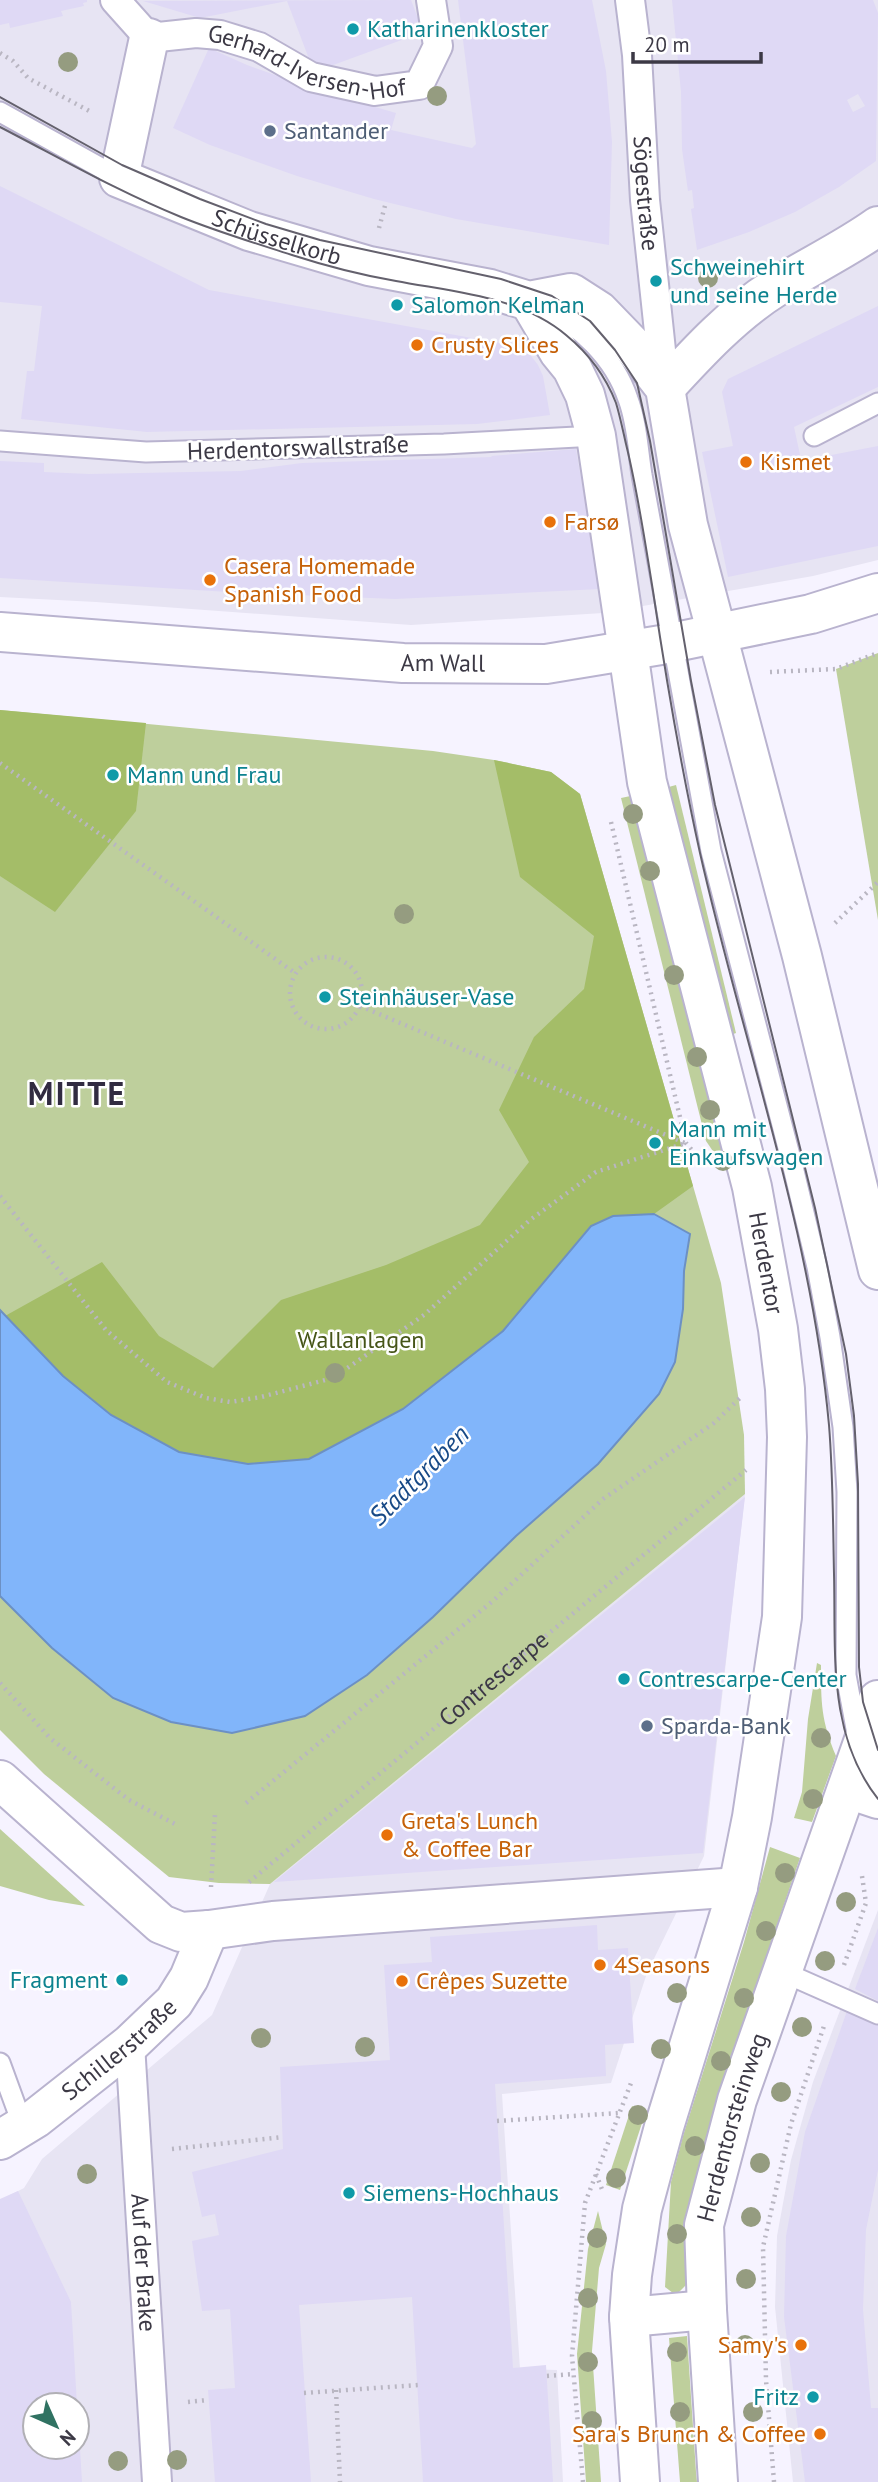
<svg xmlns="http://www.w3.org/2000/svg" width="878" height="2482" font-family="'PT Sans',sans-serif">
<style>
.built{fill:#e7e4f3;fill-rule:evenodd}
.green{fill:#becf9c}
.forest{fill:#a4bd68}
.water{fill:#81b5fa;stroke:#6c90c4;stroke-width:2}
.building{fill:#dfd9f5;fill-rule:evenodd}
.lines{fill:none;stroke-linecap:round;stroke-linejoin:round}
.service-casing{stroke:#b9b3cf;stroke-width:23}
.pedestrian-casing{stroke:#b9b3cf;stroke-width:32}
.minor-casing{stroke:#b9b3cf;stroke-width:42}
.secondary-casing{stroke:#b9b3cf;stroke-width:42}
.path{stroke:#b9b6c2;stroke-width:4.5;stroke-dasharray:2 5;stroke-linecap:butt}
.service{stroke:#fff;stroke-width:19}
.pedestrian{stroke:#fff;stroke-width:28}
.minor{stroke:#fff;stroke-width:38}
.secondary{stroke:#fff;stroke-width:38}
.tram{stroke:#64616d;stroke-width:2}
.tree{fill:#959c80}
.culture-dot{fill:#0f9aa8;stroke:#fff;stroke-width:2.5}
.service-dot{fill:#5c6f8a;stroke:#fff;stroke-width:2.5}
.food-dot{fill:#e8710a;stroke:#fff;stroke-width:2.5}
.labels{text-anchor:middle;stroke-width:5;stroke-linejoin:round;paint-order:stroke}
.culture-label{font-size:24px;fill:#0d838f;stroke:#fff;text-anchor:start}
.street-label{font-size:24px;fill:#3c3945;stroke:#fff}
.service-label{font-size:24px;fill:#4e5e75;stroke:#fff;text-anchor:start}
.food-label{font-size:24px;fill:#c56008;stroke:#fff;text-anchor:start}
.park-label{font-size:24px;fill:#465518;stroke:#fff}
.water-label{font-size:26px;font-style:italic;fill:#174986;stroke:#fff}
.district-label{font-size:32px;font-weight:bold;letter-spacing:2px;fill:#312b41;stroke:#fff}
</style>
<rect width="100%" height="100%" fill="#f6f3ff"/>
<!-- built -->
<g class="built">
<polygon points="0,0 878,0 878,560 813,576 603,613 411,625 96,602 0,597"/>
<path d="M745,1494L704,1856L647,1973L611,2083L502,2094L520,2369L557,2370L563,2482H0V2200L24,2188L42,2159L212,2015L270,1884ZM35,2405H77V2447H35Z"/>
<polygon points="878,1910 878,2482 793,2482 775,2307 777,2236 791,2160 813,2082"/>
</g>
<!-- green -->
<g class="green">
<polygon points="878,653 878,920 836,669"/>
<polygon points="0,710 433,751 494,760 551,772 580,794 721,1283 744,1435 745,1494 270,1884 219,1883 169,1877 44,1774 0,1730"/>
<polygon points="676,785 736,1033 728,1036 665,788"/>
<polygon points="640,794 736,1185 706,1141 621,798"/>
<path d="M817,1663L821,1665C821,1703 821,1720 836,1756L812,1822L794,1818L802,1792L808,1719Z"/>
<polygon points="0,1829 85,1906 49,1900 0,1886"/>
<polygon points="770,1847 800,1858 716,2103 698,2170 690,2219 687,2284 679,2292 673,2293 665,2287 671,2182 683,2136 744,1942"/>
<polygon points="632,2106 646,2111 620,2190 606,2185"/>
<polygon points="598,2211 606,2244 599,2268 592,2351 601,2482 586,2482 577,2354 588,2249"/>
<polygon points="687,2336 696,2472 697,2482 680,2482 669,2338"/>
</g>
<!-- forest -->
<g class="forest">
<polygon points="0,710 146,723 136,811 55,912 0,876"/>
<polygon points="494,760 551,772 580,794 693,1186 654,1214 613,1216 591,1226 503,1331 403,1409 309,1459 248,1464 179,1452 111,1415 63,1376 5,1316 102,1262 159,1336 213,1368 281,1300 386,1265 480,1225 529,1162 499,1110 534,1037 584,989 594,936 520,877"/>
</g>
<!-- water -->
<polygon class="water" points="654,1214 690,1234 684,1271 683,1309 675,1362 659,1394 598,1464 516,1536 433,1617 367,1675 305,1716 232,1733 171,1722 113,1698 52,1648 0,1596 0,1310 63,1376 111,1415 179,1452 248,1464 309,1459 403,1409 503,1331 591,1226 613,1216"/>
<!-- building -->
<g class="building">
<polygon points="0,0 87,0 87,2 83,3 84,6 61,11 63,16 10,28 9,23 0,25"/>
<polygon points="411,0 419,21 414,23 418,34 314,72 287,1 200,18 143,1"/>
<polygon points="458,0 592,0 606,71 612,142 609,245 456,219 374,199 297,176 210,145 173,128 209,48 247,65 320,91 396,113 391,130 472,148 476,144"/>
<path d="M672,0H873L878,13L876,161L839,187L795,212L749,232L697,250L691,209L694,208L692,190L688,191L682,149L681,92ZM858,94L865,106L853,112L847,100Z"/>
<polygon points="0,186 209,290 516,346 528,352 538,365 543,376 550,415 477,424 147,432 21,419 27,371 34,371 42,306 0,302"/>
<polygon points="878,306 878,387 794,427 803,469 822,465 821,457 878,446 878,546 728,577 702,452 733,446 722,392 728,379"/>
<polygon points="576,449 600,589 395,599 245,593 0,578 0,461 44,463 44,472 89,474 241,471 302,463 492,457 491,456"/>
<polygon points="745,1497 703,1853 274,1882 716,1521"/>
<polygon points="597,1925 598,1950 628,1948 634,2043 605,2045 606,2076 495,2084 513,2368 546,2365 553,2482 423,2482 412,2297 299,2305 311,2482 215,2482 208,2390 235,2388 230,2309 202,2311 192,2241 219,2235 215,2214 202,2217 192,2172 283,2149 280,2067 390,2060 384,1965 432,1962 430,1937"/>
<polygon points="878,1928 878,2001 855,1989"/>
<polygon points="848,2008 878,2024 878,2170 866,2230 863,2309 871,2408 878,2408 878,2482 805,2482 784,2317 786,2236 805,2132"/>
<polygon points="18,2191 71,2302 77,2405 35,2405 35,2447 77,2447 77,2431 79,2431 82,2482 0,2482 0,2199"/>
</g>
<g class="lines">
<defs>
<g id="service">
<polyline points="0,112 119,178"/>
<path d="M540,306C579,324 614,357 628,399C637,423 638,450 642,475L711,851L794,1171L817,1267L830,1337L843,1427L847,1492L846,1675L857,1734L878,1775"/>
<polyline points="814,436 878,403"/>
<polyline points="0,441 146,452 444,444 596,436"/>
<polyline points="783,1972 878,2014"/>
<polyline points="0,2063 23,2126"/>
</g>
<g id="pedestrian">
<path id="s2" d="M115,0L149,38L196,33L220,35L259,47L311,77L375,91L419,85L438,46L431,0"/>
<path id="s3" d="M630,0L637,55L645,200L665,388"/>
<path id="s4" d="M130,2044L157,2482"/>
</g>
<g id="minor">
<path id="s5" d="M149,38L119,178L249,231L369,266L490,289L529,301L571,293L599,311L630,343L665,388L688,525L717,634"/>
<polyline points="529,301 559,352 572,368 585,395 596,436 628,651"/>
<path d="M665,388C698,352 734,313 776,287C810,266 846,249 878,226"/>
<polyline points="0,1780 161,1924 181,1932 209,1930 273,1921 738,1887"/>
<polyline points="848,1789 878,1799"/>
<path id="s6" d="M0,2140L36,2118L130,2044L174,2002L189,1978L209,1930"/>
</g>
<g id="secondary">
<path id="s7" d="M0,632L403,663L546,664L661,645L811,614L878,593"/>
<polyline points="717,634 802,956 878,1270"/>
<path id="s8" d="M628,651L647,782L752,1187L778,1329L785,1389L787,1437L782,1617L752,1817L738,1887L664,2127L642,2209L632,2275L629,2317L640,2482"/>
<polyline points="629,2317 707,2310"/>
<path id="s9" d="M718,2482L707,2310L704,2225L737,2100L878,1700"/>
</g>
</defs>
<!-- service casing -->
<use href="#service" class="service-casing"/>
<!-- pedestrian casing -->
<use href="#pedestrian" class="pedestrian-casing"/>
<!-- minor casing -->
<use href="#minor" class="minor-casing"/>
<!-- secondary casing -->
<use href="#secondary" class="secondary-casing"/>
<!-- path -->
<g class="path">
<polyline points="0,53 13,61 28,78 93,113"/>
<polyline points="379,228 386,202"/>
<polyline points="770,672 836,669 878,653"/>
<polyline points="0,763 295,973"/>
<polyline points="611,822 686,1143 702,1162"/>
<polyline points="835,923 878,882"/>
<circle cx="326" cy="993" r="36"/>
<polyline points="360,1006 685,1143"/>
<polyline points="0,1196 106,1330 167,1382 206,1398 230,1402 261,1397 333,1378 424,1315 530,1220 596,1172 686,1143"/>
<polyline points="0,1683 50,1738 129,1800 177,1825"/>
<polyline points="246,1803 494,1600 603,1499 714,1423 743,1395"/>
<path id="s1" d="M249,1882L746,1470"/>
<polyline points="211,1887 215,1814"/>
<polyline points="844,1965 866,1903 862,1876"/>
<polyline points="497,2121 619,2113"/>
<polyline points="172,2149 283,2137"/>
<polyline points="596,2174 603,2192"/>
<polyline points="547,2376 574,2374"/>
<polyline points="336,2390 340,2482"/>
<polyline points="304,2393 418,2385"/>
<polyline points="188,2402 208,2400"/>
<polyline points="583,2482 572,2356 585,2203 631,2083"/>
<polyline points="774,2482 766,2380 763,2247 791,2124 825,2023"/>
</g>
<!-- service -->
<use href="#service" class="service"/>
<!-- pedestrian -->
<use href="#pedestrian" class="pedestrian"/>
<!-- minor -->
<use href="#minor" class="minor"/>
<!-- secondary -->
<use href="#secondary" class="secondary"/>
<!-- tram -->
<g class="tram">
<polyline points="0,97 122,165 200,199 266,224 320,240 501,279 552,296 590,321 615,350 637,383 650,441 691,681 715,805 815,1208 846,1354 854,1416 858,1484 859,1667 863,1702 878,1750"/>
<path d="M0,127C60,158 119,192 181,217C218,232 255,243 292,255C326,266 361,275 396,281C453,292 520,296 566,335C588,353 606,377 616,403C620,416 623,431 626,444C638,493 645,542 653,591C666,679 681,767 700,853C743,1044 811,1229 829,1425C833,1474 833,1525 834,1574C836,1652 827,1734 878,1799"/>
</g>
</g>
<!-- trees -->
<g class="tree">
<circle cx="68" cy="62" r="10"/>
<circle cx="437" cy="96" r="10"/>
<circle cx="708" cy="278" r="10"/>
<circle cx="633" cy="814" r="10"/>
<circle cx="650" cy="871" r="10"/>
<circle cx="404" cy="914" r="10"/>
<circle cx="674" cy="975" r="10"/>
<circle cx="697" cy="1057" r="10"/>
<circle cx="710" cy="1110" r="10"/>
<circle cx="723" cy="1161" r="10"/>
<circle cx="335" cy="1373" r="10"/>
<circle cx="821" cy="1738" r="10"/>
<circle cx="813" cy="1799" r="10"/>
<circle cx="785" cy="1873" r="10"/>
<circle cx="846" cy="1902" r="10"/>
<circle cx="766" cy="1931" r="10"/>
<circle cx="825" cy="1961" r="10"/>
<circle cx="677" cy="1993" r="10"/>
<circle cx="744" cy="1998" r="10"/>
<circle cx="802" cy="2027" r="10"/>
<circle cx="261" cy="2038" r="10"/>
<circle cx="365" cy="2047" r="10"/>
<circle cx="661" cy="2049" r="10"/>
<circle cx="721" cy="2061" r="10"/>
<circle cx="781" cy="2092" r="10"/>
<circle cx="638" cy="2115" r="10"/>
<circle cx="695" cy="2146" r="10"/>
<circle cx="760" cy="2163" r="10"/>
<circle cx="87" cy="2174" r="10"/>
<circle cx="616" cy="2178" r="10"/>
<circle cx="751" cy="2217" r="10"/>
<circle cx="677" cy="2234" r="10"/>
<circle cx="597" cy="2238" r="10"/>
<circle cx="746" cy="2279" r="10"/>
<circle cx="588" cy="2298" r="10"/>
<circle cx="745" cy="2345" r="10"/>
<circle cx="677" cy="2352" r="10"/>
<circle cx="588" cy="2362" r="10"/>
<circle cx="680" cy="2412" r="10"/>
<circle cx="753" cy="2412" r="10"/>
<circle cx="592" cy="2421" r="10"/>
<circle cx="177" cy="2460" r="10"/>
<circle cx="118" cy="2461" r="10"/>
</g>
<!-- markers -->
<g class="culture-dot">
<circle cx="353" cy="29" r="7"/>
<circle cx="656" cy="281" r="7"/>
<circle cx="397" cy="305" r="7"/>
<circle cx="113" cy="775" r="7"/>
<circle cx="325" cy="997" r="7"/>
<circle cx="655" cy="1143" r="7"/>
<circle cx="624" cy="1679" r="7"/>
<circle cx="122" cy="1980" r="7"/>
<circle cx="349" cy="2193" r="7"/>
<circle cx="813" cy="2397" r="7"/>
</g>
<g class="service-dot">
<circle cx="270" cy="131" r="7"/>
<circle cx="647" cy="1726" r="7"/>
</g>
<g class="food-dot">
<circle cx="417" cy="345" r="7"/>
<circle cx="746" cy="462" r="7"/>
<circle cx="550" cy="522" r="7"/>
<circle cx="210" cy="580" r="7"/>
<circle cx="387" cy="1835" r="7"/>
<circle cx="600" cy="1965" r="7"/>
<circle cx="402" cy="1981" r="7"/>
<circle cx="801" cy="2345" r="7"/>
<circle cx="820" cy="2434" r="7"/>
</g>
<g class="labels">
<!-- culture labels -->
<g class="culture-label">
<text x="367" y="37">Katharinenkloster</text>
<text x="670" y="275">Schweinehirt<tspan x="670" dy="28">und seine Herde</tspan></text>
<text x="411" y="313">Salomon Kelman</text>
<text x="127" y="783">Mann und Frau</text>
<text x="339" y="1005">Steinhäuser-Vase</text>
<text x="669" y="1137">Mann mit<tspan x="669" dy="28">Einkaufswagen</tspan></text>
<text x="638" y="1687">Contrescarpe-Center</text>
<text x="108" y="1988" text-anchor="end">Fragment</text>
<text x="363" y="2201">Siemens-Hochhaus</text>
<text x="799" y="2405" text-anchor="end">Fritz</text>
</g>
<!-- street labels -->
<g class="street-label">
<text dy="8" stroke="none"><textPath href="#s2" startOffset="215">Gerhard-Iversen-Hof</textPath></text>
<text dy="8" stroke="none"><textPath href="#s3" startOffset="194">Sögestraße</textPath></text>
<text dy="8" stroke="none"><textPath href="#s5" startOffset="312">Schüsselkorb</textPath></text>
<text transform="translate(298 448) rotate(-2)" y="8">Herdentorswallstraße</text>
<text dy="8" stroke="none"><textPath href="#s7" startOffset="444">Am Wall</textPath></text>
<text dy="8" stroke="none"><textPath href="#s8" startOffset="628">Herdentor</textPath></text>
<text dy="8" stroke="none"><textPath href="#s1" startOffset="318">Contrescarpe</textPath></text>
<text dy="8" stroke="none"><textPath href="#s6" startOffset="150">Schillerstraße</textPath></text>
<text dy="8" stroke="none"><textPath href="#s9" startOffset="359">Herdentorsteinweg</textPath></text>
<text dy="8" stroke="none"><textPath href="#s4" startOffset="219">Auf der Brake</textPath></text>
</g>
<!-- service labels -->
<g class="service-label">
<text x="284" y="139">Santander</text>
<text x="661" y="1734">Sparda-Bank</text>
</g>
<!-- food labels -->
<g class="food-label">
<text x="431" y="353">Crusty Slices</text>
<text x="760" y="470">Kismet</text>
<text x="564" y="530">Farsø</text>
<text x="224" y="574">Casera Homemade<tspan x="224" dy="28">Spanish Food</tspan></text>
<text x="401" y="1829">Greta's Lunch<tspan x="401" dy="28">&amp; Coffee Bar</tspan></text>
<text x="614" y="1973">4Seasons</text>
<text x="416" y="1989">Crêpes Suzette</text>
<text x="787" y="2353" text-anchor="end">Samy's</text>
<text x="806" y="2442" text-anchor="end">Sara's Brunch &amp; Coffee</text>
</g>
<!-- park labels -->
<g class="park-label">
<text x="361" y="1348">Wallanlagen</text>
</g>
<!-- water labels -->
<g class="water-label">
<text transform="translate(419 1475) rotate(-45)" y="9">Stadtgraben</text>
</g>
<!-- district labels -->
<g class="district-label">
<text x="77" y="1105">MITTE</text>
</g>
</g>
<!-- north arrow -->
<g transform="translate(56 2426) rotate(135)"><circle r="33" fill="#ffffff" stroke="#b1b0b5" stroke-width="2"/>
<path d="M0-5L12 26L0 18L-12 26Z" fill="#307262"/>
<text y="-10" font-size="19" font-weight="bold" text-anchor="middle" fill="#3c3945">N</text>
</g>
<!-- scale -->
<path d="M633 52v10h128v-10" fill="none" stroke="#3c3945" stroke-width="3.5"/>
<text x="644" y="52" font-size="21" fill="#3c3945" stroke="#ffffff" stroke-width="5" paint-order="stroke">20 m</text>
</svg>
